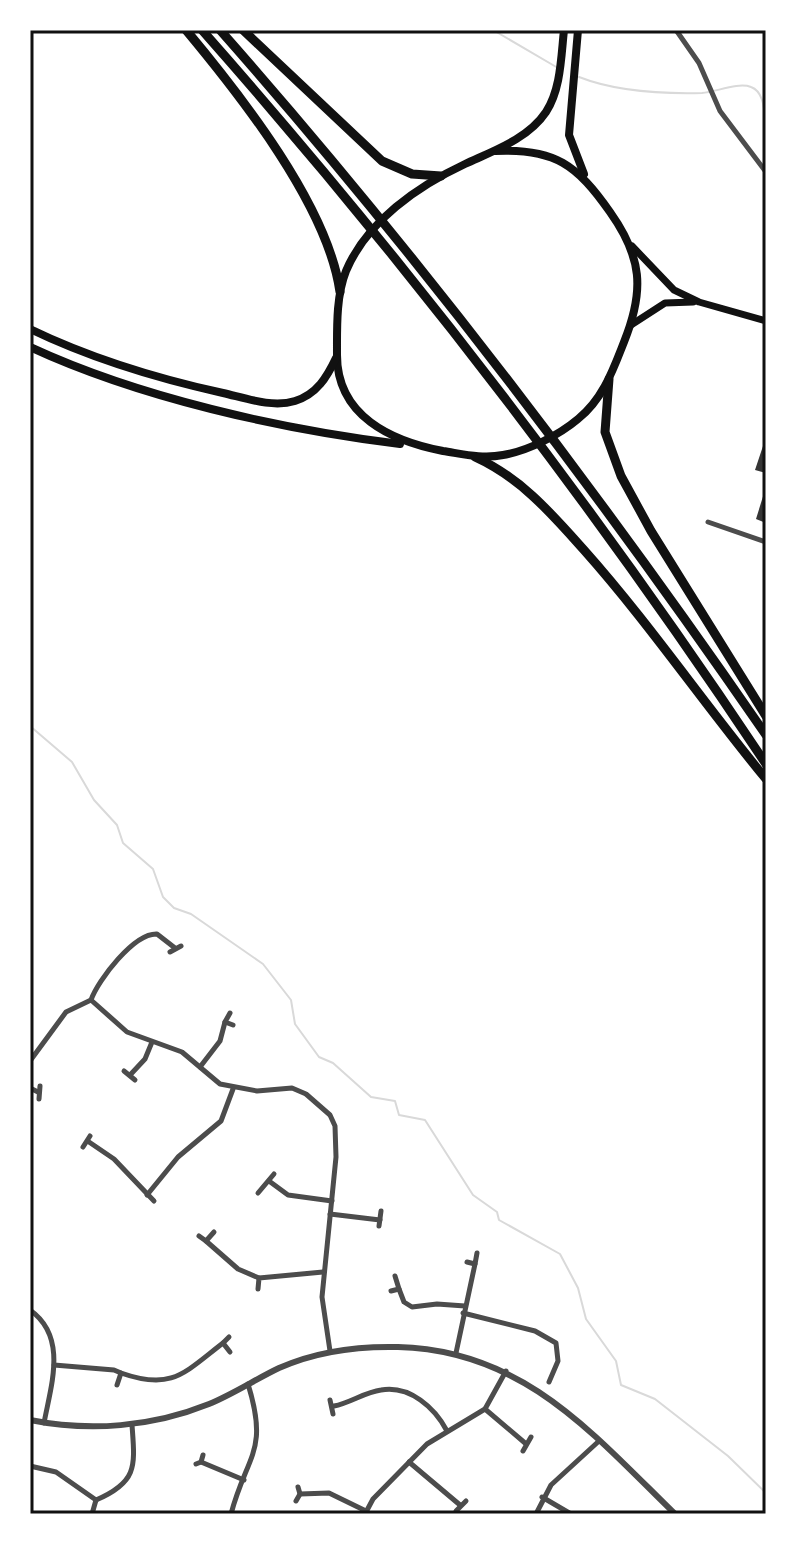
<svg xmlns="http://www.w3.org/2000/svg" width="796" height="1544" font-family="'DM Sans',sans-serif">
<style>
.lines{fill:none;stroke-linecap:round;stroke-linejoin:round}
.stream{stroke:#d9d9d9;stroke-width:2}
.building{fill:#353535}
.minor{stroke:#4c4c4c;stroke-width:5}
.tertiary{stroke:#4c4c4c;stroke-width:6}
.secondary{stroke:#111;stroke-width:7}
.trunk{stroke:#111;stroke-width:8}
.motorway{stroke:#111;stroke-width:9}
.neatline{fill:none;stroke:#111;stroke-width:3}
</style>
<rect width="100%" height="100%" fill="#fff"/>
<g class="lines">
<!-- stream -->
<g class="stream">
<polyline points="493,30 558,68"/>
<path d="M579,77C617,92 661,94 702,93C716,92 738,82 751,87C765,92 764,113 766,125"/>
<polyline points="30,726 72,762 94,800 117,825 123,843 153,869 163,897 174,908 191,914 263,964 291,1000 295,1024 319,1057 333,1063 371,1097 395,1101 399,1115 425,1120 473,1195 497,1212 499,1220 560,1254 578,1288 586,1319 616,1361 621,1385 655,1399 728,1456 766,1493"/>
</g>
</g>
<!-- building -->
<g class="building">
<polygon points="765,440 766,440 766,473 755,470"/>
<polygon points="765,490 766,490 766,523 756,519"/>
</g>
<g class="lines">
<!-- minor -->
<g class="minor">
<polyline points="676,30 699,63 720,111 766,172"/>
<polyline points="708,522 766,542"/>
<polyline points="170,952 181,946"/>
<polyline points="91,1000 127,1032 182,1052 220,1084 257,1091 292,1088 306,1094 330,1115 335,1126 336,1157 322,1297 330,1351"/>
<polyline points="230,1013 225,1022 233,1025"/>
<path d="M30,1061L66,1012L91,1000C98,980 134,933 157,934L175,948"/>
<polyline points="200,1067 220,1041 225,1022"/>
<polyline points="124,1071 135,1080"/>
<polyline points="131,1074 145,1059 152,1042"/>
<polyline points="30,1088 38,1092"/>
<polyline points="39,1099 40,1086"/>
<polyline points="89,1142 114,1159 154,1201"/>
<polyline points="83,1147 90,1136"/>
<polyline points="269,1181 288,1195 332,1201"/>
<polyline points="258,1193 274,1174"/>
<polyline points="147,1195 178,1157 221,1121 233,1089"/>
<polyline points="330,1214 380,1220"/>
<polyline points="379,1226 381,1211"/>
<polyline points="199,1236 206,1241 214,1232"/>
<polyline points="206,1241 238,1269 259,1278"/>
<polyline points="467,1262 475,1264 477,1253"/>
<polyline points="258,1289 259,1278 323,1272"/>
<polyline points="399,1289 404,1302 412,1307 437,1304 465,1306"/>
<polyline points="391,1291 399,1289 395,1276"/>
<path d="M30,1310C68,1337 51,1385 44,1423"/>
<polyline points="463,1313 535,1331 556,1343 558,1361 549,1382"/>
<polyline points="229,1337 223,1343 230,1352"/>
<polyline points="456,1353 475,1264"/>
<polyline points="54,1365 114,1370 121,1373 117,1385"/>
<path d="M121,1373C172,1391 184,1373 223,1343"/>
<polyline points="330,1400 333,1414"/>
<path d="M334,1406C350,1403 365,1392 381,1390C410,1385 435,1408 447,1431"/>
<polyline points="485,1409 525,1443"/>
<polyline points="523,1451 531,1437"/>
<polyline points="201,1462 244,1480"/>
<polyline points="409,1462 460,1505"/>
<polyline points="196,1464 201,1462 203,1455"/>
<polyline points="30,1466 56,1472 96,1500"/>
<polyline points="300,1494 329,1493 366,1511"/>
<polyline points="542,1497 571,1514"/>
<path d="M96,1500C138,1482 135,1466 132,1425"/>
<polyline points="296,1501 300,1494 298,1487"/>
<polyline points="456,1511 466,1501"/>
<polyline points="92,1514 96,1500"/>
<path d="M231,1514C247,1454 269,1452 248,1384"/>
<polyline points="365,1514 373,1499 427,1444 485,1409 506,1371"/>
<polyline points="536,1514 551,1485 599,1441"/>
</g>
<!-- tertiary -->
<path class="tertiary" d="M30,1420C90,1432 152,1427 209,1404C233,1394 256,1379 279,1368C317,1351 356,1346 398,1347C523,1350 592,1433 675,1514"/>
<!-- secondary -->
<g class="secondary">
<polyline points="632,246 674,290 699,302 766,321"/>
<polyline points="631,325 665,303 693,302"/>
</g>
<!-- trunk -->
<g class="trunk">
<polyline points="578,30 569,135 584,174"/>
<path d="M495,151C555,148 577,165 610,212C642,257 645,290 624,342C613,370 603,399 578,419C559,435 528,451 503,455C482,459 463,454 443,451C391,441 337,416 337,355C337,328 336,296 346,271C367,221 418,186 465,164C493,151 528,139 546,112C561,89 561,57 564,30"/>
<path d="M30,329C92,359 155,378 223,393C245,398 272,408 295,401C317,394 327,377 336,358"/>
<path d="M30,347C140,398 280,429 400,444"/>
</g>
<!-- motorway -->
<g class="motorway">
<path d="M186,30C241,96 328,206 340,292"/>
<path d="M202,30C407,262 595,507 766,764"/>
<path d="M220,30C417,253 597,490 766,735"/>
<polyline points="243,30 382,161 412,174 441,176"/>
<polyline points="609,379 605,432 621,476 651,531 766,716"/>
<path d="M475,457C521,478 551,513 584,550C649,623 704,704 766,779"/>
</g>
</g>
<!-- border -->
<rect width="796" height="1544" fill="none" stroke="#ffffff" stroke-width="64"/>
<rect x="32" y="32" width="732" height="1480" class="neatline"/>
</svg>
